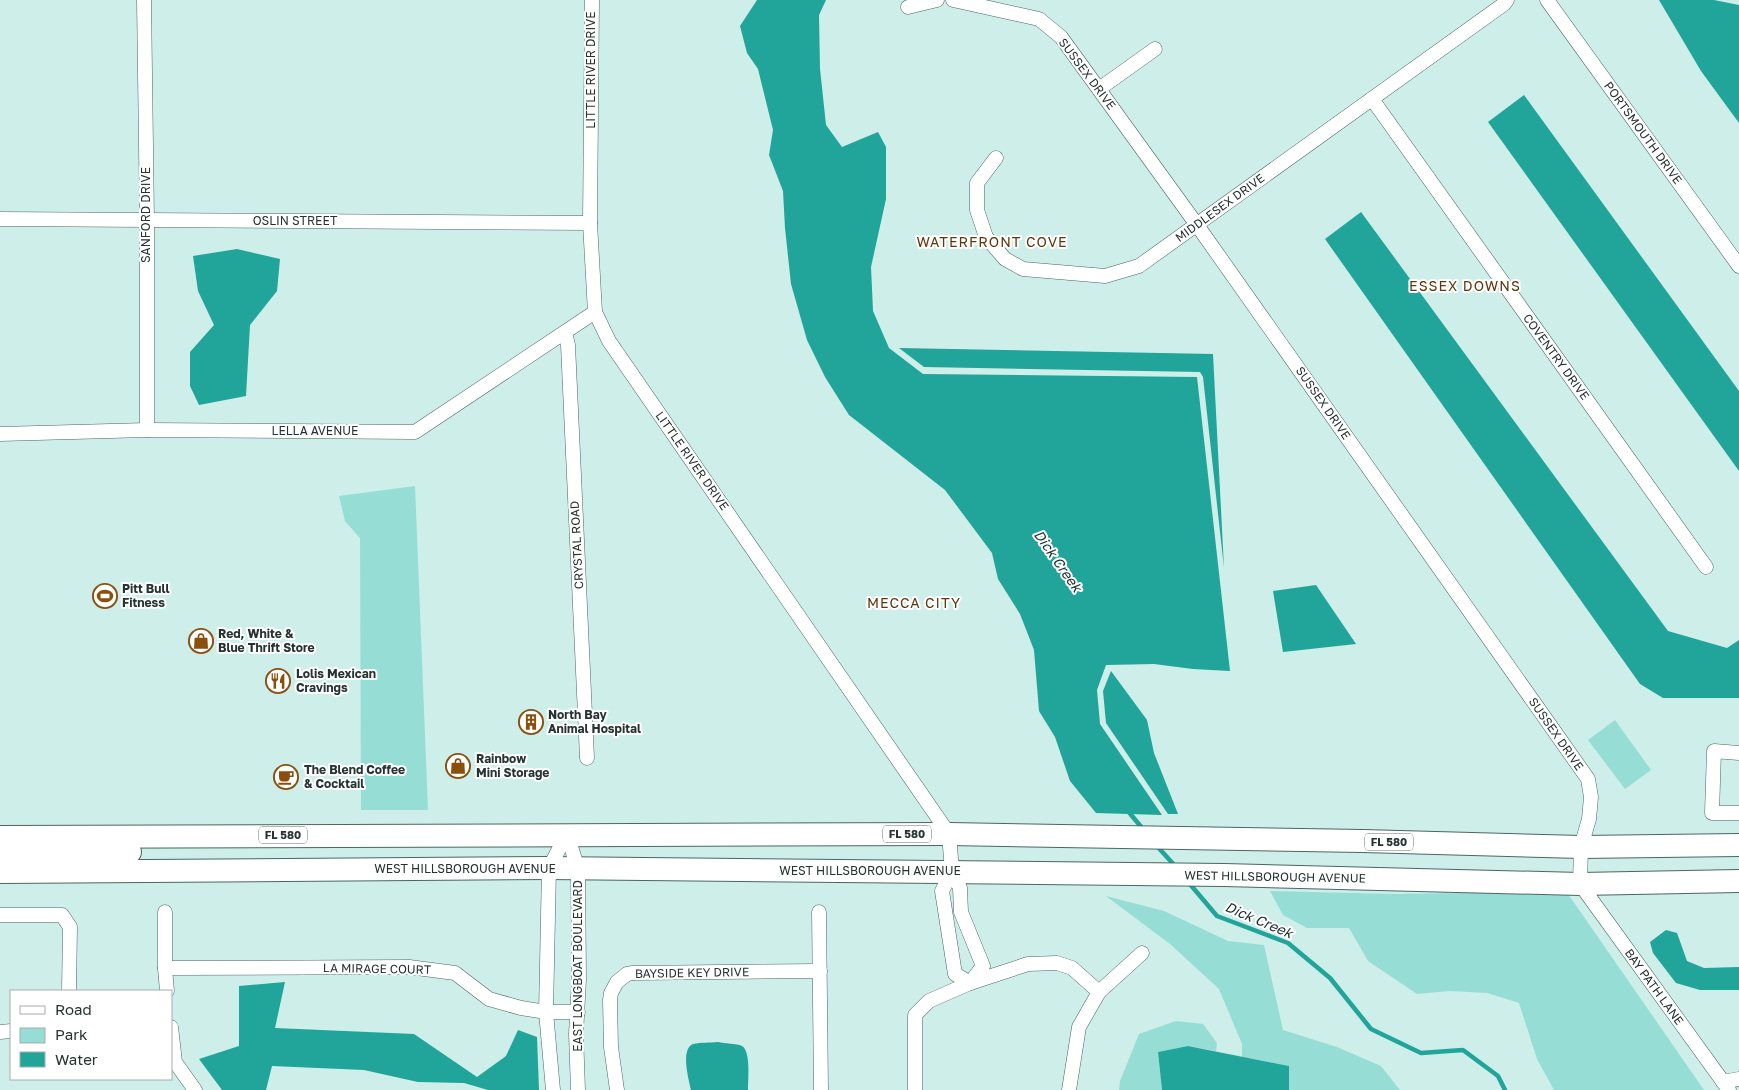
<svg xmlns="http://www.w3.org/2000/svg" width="1739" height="1090" font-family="'Golos Text',sans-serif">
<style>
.green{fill:#96ded5}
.water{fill:#21a499}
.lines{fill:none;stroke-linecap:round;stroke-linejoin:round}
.stream{stroke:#21a499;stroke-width:4.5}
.minor-casing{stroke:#4a6763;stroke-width:15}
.primary-casing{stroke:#4a6763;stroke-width:24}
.minor{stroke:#fff;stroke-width:14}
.primary{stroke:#fff;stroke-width:22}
.labels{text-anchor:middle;stroke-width:4;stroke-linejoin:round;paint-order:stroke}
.shield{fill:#fff;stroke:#67706f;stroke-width:1}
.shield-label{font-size:11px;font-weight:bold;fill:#263331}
.street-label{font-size:12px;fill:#263331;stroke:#fff}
.poi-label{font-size:12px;font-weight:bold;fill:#263331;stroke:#fff;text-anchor:start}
.neighbourhood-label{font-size:14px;letter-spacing:1px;fill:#60370c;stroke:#fff}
.water-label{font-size:14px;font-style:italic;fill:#1b302d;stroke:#fff}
</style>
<rect width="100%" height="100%" fill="#cdeee9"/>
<!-- green -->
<g class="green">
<polygon points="415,486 428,810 361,810 360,538 345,521 339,496"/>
<polygon points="1615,720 1651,770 1625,789 1588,740"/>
<polygon points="1270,891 1397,894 1566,891 1704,1090 1554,1090 1537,1059 1519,1003 1487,993 1450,991 1417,994 1368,961 1349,928 1307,928 1283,915"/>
<polygon points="1106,896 1164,911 1228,941 1264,945 1283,1030 1337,1047 1381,1066 1400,1090 1289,1090 1289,1066 1242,1057 1242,1044 1219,989 1170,944"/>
<polygon points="1176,1021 1203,1024 1217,1043 1216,1051 1188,1046 1158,1052 1162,1090 1119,1090 1120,1081 1139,1034"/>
</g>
<!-- water -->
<g class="water">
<polygon points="757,0 826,0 819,15 820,69 826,125 842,147 878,132 886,147 886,199 871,267 873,311 889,348 923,374 1197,377 1230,671 1193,669 1154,664 1106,665 1097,690 1100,724 1162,815 1096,813 1070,781 1055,737 1039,711 1034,650 1020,614 998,579 992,553 945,490 849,415 825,377 807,340 791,284 785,228 783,191 769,155 773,130 758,69 747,53 740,26"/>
<polygon points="1659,0 1714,0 1739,5 1739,123 1701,71"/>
<polygon points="1524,95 1739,391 1739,471 1488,122"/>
<polygon points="1361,212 1668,631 1727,648 1739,640 1739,698 1663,698 1640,684 1325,239"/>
<polygon points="237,249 280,259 277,291 250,325 246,396 199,405 190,386 190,352 214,325 198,291 193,256"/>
<polygon points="899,348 1213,354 1224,568 1203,377 1200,372 924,367"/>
<polygon points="1316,585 1356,644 1283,652 1273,591"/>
<polygon points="1111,671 1147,720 1154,753 1178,814 1168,814 1106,723 1103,691"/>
<polygon points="1666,930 1677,933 1687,961 1704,968 1739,967 1739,990 1700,990 1676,983 1653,953 1650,942"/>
<polygon points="285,982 275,1028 414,1034 477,1077 506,1056 518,1030 537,1037 539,1090 488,1090 464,1083 418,1082 364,1070 272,1066 266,1090 222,1090 199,1059 239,1046 239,986"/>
<path d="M718,1042C725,1044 736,1043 742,1046C751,1051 748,1081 748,1090H691C689,1080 680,1049 693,1044C701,1042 710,1043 718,1042Z"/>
<polygon points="1188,1046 1289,1066 1289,1090 1162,1090 1158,1052"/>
</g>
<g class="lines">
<!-- stream -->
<g class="stream">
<polyline points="1127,810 1143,829"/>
<polyline points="1156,845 1176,867"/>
<polyline points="1189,883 1217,916 1288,943 1330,978 1371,1029 1421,1053 1463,1050 1498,1076 1505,1090"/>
</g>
<defs>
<g id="minor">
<polyline points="144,0 147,220 147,430"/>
<polyline points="592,0 590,223 595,312 609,341 949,834 952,871 960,888 961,912 983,966 970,983"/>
<polyline points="953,0 1039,19 1061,37 1197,225 1588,779 1591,797 1589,819 1581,847 1580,884 1729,1090"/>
<polyline points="1547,0 1739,266"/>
<polyline points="908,7 937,0"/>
<polyline points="1099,89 1155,49"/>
<polyline points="1372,99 1706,567"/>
<polyline points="996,158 977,183 977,210 986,237 1005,259 1023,269 1105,276 1139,266 1504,4 1507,0"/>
<polyline points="0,219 590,223"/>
<polyline points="565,333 568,345 587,758"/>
<polyline points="0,434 147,430 415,432 595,312"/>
<polyline points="1739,753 1714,751 1712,813 1739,813"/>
<polyline points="567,834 578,869 579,979 576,1034 578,1090"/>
<polyline points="952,871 942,891 955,974 970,983"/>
<polyline points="165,912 165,968 167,991"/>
<polyline points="819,912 821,1090"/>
<polyline points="0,915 62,915 70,927 69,991"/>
<polyline points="165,968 409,967 455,973 489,999 521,1008 546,1012 578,1012"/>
<polyline points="171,1027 175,1062 195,1090"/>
<polyline points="0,1032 11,1031"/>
<polyline points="1723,1082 1739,1079"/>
<polyline points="553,1090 546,1012 549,868 567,834"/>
<polyline points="617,1090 611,1047 610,1000 611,993 617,982 627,974 633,973 820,971"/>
<polyline points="915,1090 915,1015 929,1001 970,983 1028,964 1057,963 1072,968 1099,992"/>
<polyline points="1069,1090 1079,1027 1099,992 1142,953"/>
</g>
<g id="primary">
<polyline points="0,837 949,834 1363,841 1581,847 1739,845"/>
<polyline points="0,853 130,852"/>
<polyline points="0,872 549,868 1224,875 1580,884 1739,881"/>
</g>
</defs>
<!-- minor casing -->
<use href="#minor" class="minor-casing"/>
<!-- primary casing -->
<use href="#primary" class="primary-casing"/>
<!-- minor -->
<use href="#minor" class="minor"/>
<!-- primary -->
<use href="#primary" class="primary"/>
</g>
<!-- icons -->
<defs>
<symbol id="stadium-ring" viewBox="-11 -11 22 22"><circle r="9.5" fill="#fff" stroke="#8b4f0d" stroke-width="1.5"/><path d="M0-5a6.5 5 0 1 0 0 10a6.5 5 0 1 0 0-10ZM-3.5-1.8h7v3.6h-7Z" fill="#8b4f0d"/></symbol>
<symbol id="shop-ring" viewBox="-11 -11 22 22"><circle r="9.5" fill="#fff" stroke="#8b4f0d" stroke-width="1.5"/><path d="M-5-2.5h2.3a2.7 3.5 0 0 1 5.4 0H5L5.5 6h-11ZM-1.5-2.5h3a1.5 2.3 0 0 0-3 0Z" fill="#8b4f0d"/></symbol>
<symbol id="restaurant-ring" viewBox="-11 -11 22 22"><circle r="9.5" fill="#fff" stroke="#8b4f0d" stroke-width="1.5"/><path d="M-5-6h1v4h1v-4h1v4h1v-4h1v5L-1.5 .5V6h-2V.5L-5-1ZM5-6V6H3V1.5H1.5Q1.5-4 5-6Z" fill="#8b4f0d"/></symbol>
<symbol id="building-ring" viewBox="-11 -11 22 22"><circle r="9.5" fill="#fff" stroke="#8b4f0d" stroke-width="1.5"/><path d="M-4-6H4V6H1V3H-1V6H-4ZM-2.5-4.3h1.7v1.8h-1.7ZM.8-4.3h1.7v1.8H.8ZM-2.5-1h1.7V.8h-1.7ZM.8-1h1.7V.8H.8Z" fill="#8b4f0d"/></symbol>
<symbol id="cafe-ring" viewBox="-11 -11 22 22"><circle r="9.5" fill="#fff" stroke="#8b4f0d" stroke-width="1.5"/><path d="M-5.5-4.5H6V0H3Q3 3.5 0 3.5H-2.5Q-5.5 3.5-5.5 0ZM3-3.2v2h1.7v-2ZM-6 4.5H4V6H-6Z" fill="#8b4f0d"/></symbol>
</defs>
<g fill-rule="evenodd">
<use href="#stadium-ring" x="91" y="582" width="28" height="28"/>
<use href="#shop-ring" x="187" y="627" width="28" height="28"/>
<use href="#restaurant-ring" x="264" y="667" width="28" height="28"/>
<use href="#building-ring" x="517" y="708" width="28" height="28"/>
<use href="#shop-ring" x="444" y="752" width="28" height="28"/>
<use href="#cafe-ring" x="272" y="763" width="28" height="28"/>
</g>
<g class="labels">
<!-- shield labels -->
<g class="shield">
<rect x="883" y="825.5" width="48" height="17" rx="4"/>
<rect x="259" y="826.5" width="48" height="17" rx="4"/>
<rect x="1365" y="833.5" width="48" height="17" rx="4"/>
</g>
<g class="shield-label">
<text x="907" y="838">FL 580</text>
<text x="283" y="839">FL 580</text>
<text x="1389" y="846">FL 580</text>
</g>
<!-- street labels -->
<g class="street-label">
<text transform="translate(591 70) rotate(-90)" y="4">LITTLE RIVER DRIVE</text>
<text transform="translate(1087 74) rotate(53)" y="4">SUSSEX DRIVE</text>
<text transform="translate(1643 133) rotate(54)" y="4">PORTSMOUTH DRIVE</text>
<text transform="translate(1220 208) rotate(-36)" y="4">MIDDLESEX DRIVE</text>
<text transform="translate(146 215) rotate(-90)" y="4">SANFORD DRIVE</text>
<text x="295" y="225">OSLIN STREET</text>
<text transform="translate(1556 357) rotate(54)" y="4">COVENTRY DRIVE</text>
<text transform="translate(1323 403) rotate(55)" y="4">SUSSEX DRIVE</text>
<text x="315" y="435">LELLA AVENUE</text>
<text transform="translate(692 461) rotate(55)" y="4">LITTLE RIVER DRIVE</text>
<text transform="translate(577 545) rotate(-93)" y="4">CRYSTAL ROAD</text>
<text transform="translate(1556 734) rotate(55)" y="4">SUSSEX DRIVE</text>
<text x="465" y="873">WEST HILLSBOROUGH AVENUE</text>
<text x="870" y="875">WEST HILLSBOROUGH AVENUE</text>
<text transform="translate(1275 877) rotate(1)" y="4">WEST HILLSBOROUGH AVENUE</text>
<text transform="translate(578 966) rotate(-90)" y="4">EAST LONGBOAT BOULEVARD</text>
<text transform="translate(377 969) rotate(1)" y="4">LA MIRAGE COURT</text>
<text transform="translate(692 973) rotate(-1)" y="4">BAYSIDE KEY DRIVE</text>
<text transform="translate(1654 987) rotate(54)" y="4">BAY PATH LANE</text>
</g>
<!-- poi labels -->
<g class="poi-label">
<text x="122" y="593">Pitt Bull<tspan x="122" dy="14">Fitness</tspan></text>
<text x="218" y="638">Red, White &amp;<tspan x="218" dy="14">Blue Thrift Store</tspan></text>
<text x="296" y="678">Lolis Mexican<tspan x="296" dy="14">Cravings</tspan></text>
<text x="548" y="719">North Bay<tspan x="548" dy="14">Animal Hospital</tspan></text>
<text x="476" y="763">Rainbow<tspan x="476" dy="14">Mini Storage</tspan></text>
<text x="304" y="774">The Blend Coffee<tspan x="304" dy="14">&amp; Cocktail</tspan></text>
</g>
<!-- neighbourhood labels -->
<g class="neighbourhood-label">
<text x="992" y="247">WATERFRONT COVE</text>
<text x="1465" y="291">ESSEX DOWNS</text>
<text x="914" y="608">MECCA CITY</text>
</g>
<!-- water labels -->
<g class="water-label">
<text transform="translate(1058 561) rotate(55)" y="5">Dick Creek</text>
<text transform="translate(1259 920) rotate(23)" y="5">Dick Creek</text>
</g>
</g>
<!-- legend -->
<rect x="10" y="990" width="162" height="90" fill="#ffffff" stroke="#a8adad"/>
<rect x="20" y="1006" width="25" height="8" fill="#ffffff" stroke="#a8adad"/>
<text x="55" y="1015" font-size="15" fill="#263331">Road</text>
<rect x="20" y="1028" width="25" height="15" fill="#96ded5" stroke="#a8adad"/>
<text x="55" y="1040" font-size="15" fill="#263331">Park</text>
<rect x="20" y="1052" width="25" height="15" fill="#21a499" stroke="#a8adad"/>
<text x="55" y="1065" font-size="15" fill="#263331">Water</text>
</svg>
